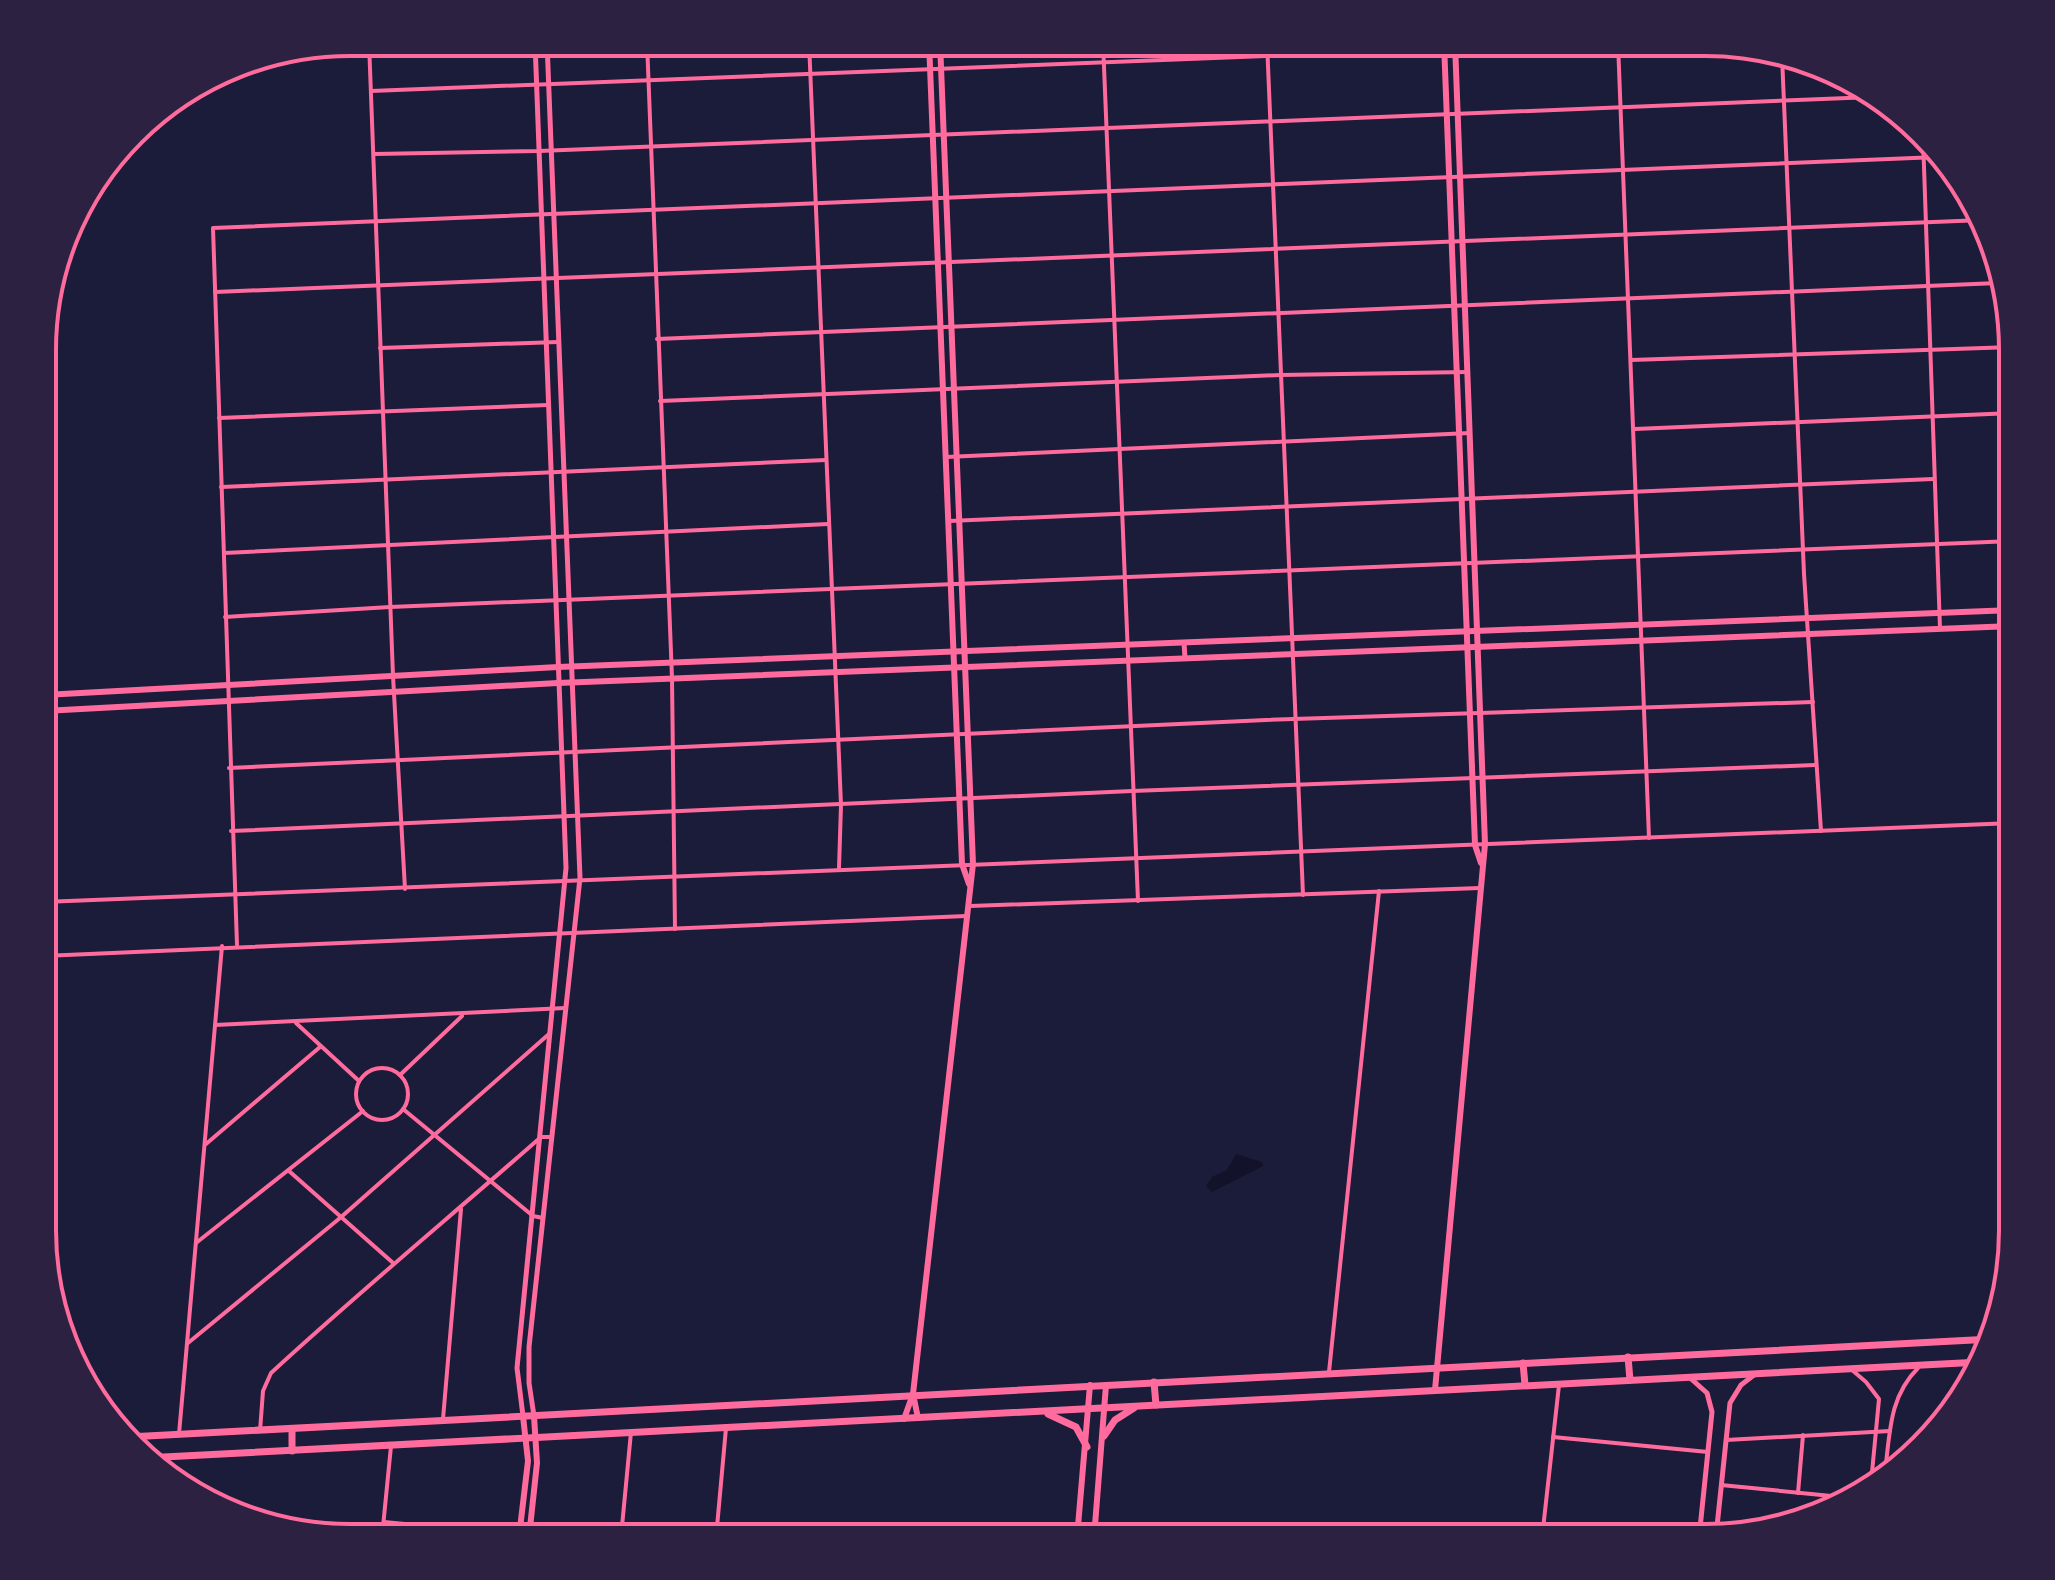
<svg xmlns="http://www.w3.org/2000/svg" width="2055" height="1580" font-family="Manrope,sans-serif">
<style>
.water{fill:#12122b}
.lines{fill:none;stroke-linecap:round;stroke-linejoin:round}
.minor{stroke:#ff6b9d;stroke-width:4}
.tertiary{stroke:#ff6b9d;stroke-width:5}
.secondary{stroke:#ff6b9d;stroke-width:6}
.primary{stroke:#ff6b9d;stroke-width:7}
.rim{fill:none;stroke:#ff6b9d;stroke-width:4}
</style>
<rect width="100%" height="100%" fill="#1b1b3a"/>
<!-- water -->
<polygon class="water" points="1236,1154 1262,1162 1263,1166 1212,1192 1206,1186 1212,1177 1227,1170"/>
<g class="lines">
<!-- minor -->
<g class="minor">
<polyline points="369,42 393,676 405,889"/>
<polyline points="647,42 672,678 675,929"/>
<polyline points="809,42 841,805 839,868"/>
<polyline points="1103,42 1138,901"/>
<polyline points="1267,42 1303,895"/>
<polyline points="1618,43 1649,838"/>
<polyline points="1782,56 1804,574 1821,831"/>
<polyline points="371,91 1601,43"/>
<polyline points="1923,138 1940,629"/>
<polyline points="374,154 539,151 1873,97"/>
<polyline points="215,292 1983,220"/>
<polyline points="657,339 1998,283"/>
<polyline points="380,348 558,342"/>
<polyline points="1631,360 2013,347"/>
<polyline points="660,401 1280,375 1468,372"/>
<polyline points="219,418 548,405"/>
<polyline points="1635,429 2013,413"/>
<polyline points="946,457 1470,433"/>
<polyline points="221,487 826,460"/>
<polyline points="949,521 1933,479"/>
<polyline points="224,553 828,524"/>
<polyline points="225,617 390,607 2013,541"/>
<polyline points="229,768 1266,720 1813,702"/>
<polyline points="231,831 1132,791 1815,765"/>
<polyline points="43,902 2013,823"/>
<polyline points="970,906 1480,888"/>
<polyline points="237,945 213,228 1938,157"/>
<polyline points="43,956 966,916"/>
<polyline points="296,1023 359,1081"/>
<polyline points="215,1025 565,1008"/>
<circle cx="382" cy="1094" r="26"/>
<polyline points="400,1075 462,1016"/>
<polyline points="403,1109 533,1216 543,1218"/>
<polyline points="206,1144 320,1047"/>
<polyline points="289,1171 392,1262"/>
<polyline points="196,1243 363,1111"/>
<polyline points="188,1343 340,1218 549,1034"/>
<polyline points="1852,1370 1866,1382 1879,1399 1871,1483"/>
<polyline points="1329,1372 1379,891"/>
<polyline points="443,1419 461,1209"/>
<path d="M260,1431L263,1391L271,1373C359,1292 451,1216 541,1137H551"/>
<polyline points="179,1434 222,946"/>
<polyline points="1553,1437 1708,1452"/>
<polyline points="1726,1440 1890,1431"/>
<polyline points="156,1467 157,1457"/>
<path d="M1885,1472C1890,1433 1889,1397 1918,1368"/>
<polyline points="1721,1485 1852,1498"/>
<polyline points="1798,1493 1803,1435"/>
<polyline points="384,1522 520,1535"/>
<polyline points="1544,1525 1638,1538"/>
<polyline points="382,1537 391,1446"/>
<polyline points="621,1537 631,1432"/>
<polyline points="716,1538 726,1428"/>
<polyline points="1542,1538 1559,1385"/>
</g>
<!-- tertiary -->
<g class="tertiary">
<polyline points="1184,643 1185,658"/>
<polyline points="1689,1377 1707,1393 1712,1412 1699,1538"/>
<polyline points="523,1416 517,1368 566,868 535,42"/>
<polyline points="534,1416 529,1383 529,1347 580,878 547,42"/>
<polyline points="1716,1536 1730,1403 1741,1385 1754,1375"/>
</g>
<!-- secondary -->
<g class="secondary">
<polyline points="929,42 962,864 969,884"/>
<polyline points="1444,43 1475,845 1481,863"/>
<polyline points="44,695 558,667 2013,610"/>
<polyline points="44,711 558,683 2013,626"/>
<polyline points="1435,1390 1485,844 1455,43"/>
<polyline points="913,1394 918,1418"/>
<polyline points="904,1419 913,1394 973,864 940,42"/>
<polyline points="519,1537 528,1461 523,1416"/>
<polyline points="529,1537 537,1463 534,1416"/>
<polyline points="1077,1538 1090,1385"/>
<polyline points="1094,1538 1106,1385"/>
</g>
<!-- primary -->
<g class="primary">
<polyline points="1628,1357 1630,1380"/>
<polyline points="1523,1363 1525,1385"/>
<polyline points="1154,1382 1156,1405"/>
<polyline points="1048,1414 1076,1427 1087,1447"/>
<polyline points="292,1430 292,1451"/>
<polyline points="1104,1436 1115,1420 1134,1408"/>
<polyline points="128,1437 1992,1339"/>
<polyline points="144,1458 1981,1362"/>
</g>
</g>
<!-- crop -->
<path d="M0 0H2055V1580H0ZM350 56H1705A294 294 0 0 1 1999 350V1230A294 294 0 0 1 1705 1524H350A294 294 0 0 1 56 1230V350A294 294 0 0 1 350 56Z" fill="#2d2142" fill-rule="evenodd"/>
<path class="rim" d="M350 56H1705A294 294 0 0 1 1999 350V1230A294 294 0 0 1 1705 1524H350A294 294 0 0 1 56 1230V350A294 294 0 0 1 350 56Z"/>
</svg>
